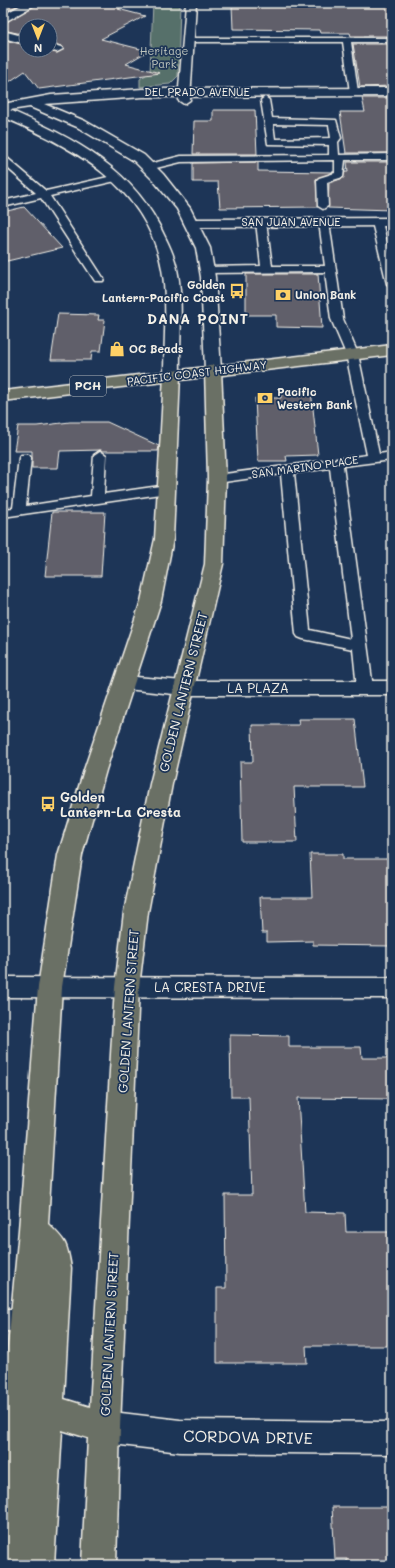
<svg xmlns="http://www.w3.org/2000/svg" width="395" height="1568" font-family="Mali,sans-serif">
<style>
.green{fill:#576f6b;stroke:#a6b0aa}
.building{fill:#605f6a;stroke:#f4f1e8}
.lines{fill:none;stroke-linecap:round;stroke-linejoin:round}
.service-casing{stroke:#f4f1e8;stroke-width:3}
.minor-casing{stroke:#f4f1e8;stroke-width:3}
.tertiary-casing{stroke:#f4f1e8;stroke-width:3}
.secondary-casing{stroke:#f4f1e8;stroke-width:3}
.primary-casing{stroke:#f4f1e8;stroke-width:3}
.trunk-casing{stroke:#f4f1e8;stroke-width:3}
.service{fill:#1d3557;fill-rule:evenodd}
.minor{fill:#1d3557;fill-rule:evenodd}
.tertiary{fill:#1d3557;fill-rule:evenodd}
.secondary{fill:#1d3557;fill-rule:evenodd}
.primary{fill:#6b7065;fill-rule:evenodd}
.trunk{fill:#6b7065;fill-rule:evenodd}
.labels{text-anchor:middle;stroke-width:3.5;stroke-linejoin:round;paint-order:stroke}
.far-park-label{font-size:11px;fill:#bdc4bc;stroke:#1d3557}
.far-street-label{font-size:11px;fill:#f4f1e8;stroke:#1d3557}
.far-poi-label{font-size:11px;font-weight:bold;fill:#f4f1e8;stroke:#1d3557;text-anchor:start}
.shield{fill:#1d3557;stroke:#b4b9bc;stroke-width:1}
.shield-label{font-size:12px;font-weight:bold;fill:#f4f1e8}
.street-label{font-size:13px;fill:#f4f1e8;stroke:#1d3557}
.poi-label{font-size:13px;font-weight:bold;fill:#f4f1e8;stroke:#1d3557;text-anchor:start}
.far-district-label{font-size:14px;font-weight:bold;letter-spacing:1px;fill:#f4f1e8;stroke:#1d3557}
.near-street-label{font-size:16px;fill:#f4f1e8;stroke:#1d3557}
</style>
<rect width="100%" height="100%" fill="#1d3557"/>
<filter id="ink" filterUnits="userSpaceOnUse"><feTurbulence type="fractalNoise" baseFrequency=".025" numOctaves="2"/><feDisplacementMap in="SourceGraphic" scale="8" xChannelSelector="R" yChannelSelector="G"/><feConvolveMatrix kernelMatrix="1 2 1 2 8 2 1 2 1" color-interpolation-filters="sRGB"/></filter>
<g filter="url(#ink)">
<!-- green -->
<polygon class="green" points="153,3 180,3 178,76 170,84 140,87 140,79 150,72"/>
<!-- building -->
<g class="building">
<polygon points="3,3 22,3 3,13"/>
<polygon points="39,3 131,3 118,9 145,16 101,39 148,51 126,64 160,73 39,89 25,71 3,86 3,40 26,45 26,50 47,50 57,53 64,49 61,46 50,43 50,26 26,26 26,35 3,30 3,24"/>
<polygon points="232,5 392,5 392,36 351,36 350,33 320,33 319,30 233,29"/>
<polygon points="353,44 392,44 392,86 360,87"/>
<polygon points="362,98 392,98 392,153 346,153 340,112 365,112"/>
<polygon points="213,110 255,110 257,154 193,154 194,121 213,121"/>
<polygon points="258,162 258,171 334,172 316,179 318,207 220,208 218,182 193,182 193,163"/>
<polygon points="347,162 392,162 392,210 328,208 329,183 343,178 345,172 348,172"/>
<polygon points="24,207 62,248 3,262 3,212"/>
<polygon points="246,274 318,274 322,328 276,327 276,315 246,315"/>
<polygon points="58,314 99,315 98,320 105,320 101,351 92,351 91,360 51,360"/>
<polygon points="281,390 311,390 318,455 286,456 287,461 258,461 255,398 281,398"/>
<polygon points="70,422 107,422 159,446 158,451 103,451 101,450 60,451 58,468 32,468 32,451 14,451 18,426 37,426"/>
<polygon points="52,512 105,512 101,576 45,576"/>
<polygon points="298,719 355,719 363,787 294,787 297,842 242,842 240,762 253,762 252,725 299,725"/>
<polygon points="310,854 343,854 343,859 392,859 392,946 313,945 313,941 267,942 267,933 262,933 260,897 312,897"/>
<polygon points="230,1035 289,1036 289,1047 361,1047 362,1058 392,1058 392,1099 298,1098 305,1212 345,1213 346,1232 392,1232 392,1346 306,1346 307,1363 217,1363 217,1288 226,1288 225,1195 252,1195 249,1097 231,1097"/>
<polygon points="332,1507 392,1507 392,1565 347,1565 347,1559 335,1559"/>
</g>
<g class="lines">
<defs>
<g id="service">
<polygon points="186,38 392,38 392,42 351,42 358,92 354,95 350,92 343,42 189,42 185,40"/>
<path d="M265,97L269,100L272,118L336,120L341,138L338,142L339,155L392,154V160H345L343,177L327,182L328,206L323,209L318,206L317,180L319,178L335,173V160L181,162L148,170L143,167L145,165L181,156L329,155V145L268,144L261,100ZM273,124L329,125L331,138L275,139Z"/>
<polygon points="3,156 6,157 46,191 117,175 120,176 122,178 120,180 50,196 104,279 103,281 95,281 41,198 3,207 3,201 36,193 3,164"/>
<path d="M261,219L266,222L272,266H325L319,222L324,219L329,222L343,319L358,354L379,454L392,452V460L343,466L373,688L370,692L365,693L360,692L357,688L353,649L303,639L298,637L296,634L281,474L217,483L211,479L217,475L367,455L346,354L331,319L325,272L206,273L201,270L206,267L261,266L256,222ZM330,468L351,639L310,630L294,473Z"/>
<polygon points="377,219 382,222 392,262 392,287 387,284 372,222"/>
<polygon points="100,451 106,455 104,494 167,485 173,489 167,493 3,517 3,509 13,508 19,458 21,455 29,455 31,458 26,506 91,496 94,455"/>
<polygon points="3,1309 25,1309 33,1312 36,1320 33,1328 25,1331 3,1331"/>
</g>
<g id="minor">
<polygon points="25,3 38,3 3,23 3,15"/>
<polygon points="186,3 196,3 190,100 184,104 178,100"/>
<polygon points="3,31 26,37 26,44 3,38"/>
<polygon points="50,44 61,47 63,49 57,52 48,50 50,50"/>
<polygon points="124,676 183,681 392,681 392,695 183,695 117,688 114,683 117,678"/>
<polygon points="104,1411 180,1420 392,1422 392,1454 180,1452 104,1443 93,1438 88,1427 93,1416"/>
</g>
<g id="tertiary">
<polygon points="392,218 392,226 191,227 186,226 184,223 186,220 191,219"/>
<polygon points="3,977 392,978 392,998 3,997"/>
</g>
<path id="secondary" d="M392,88V96L143,97L44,104L85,121L144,155L163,174L190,208L210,248L215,277L221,370L219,373L213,375L207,373L205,370L201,277L196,248L177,209L153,180L134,161L77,127L30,107L10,110C75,139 135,169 165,237C170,247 175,258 177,269C184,301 179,341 180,375L178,378L172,380L166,378L164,375C164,341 168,302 162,269C147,186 73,147 3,117V104L51,95L143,89Z"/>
<path id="primary" d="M213,365L219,367L221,370L226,479L223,564L172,784L148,912L139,987L120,1427L116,1565H82L88,1438L62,1430L54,1565H3V1399L19,1230L38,987L58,855L84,770L141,601L155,539L164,375L166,372L172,370L178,372L180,375L173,539L161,601L106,770L82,855L62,987L48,1224C66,1241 67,1243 71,1268L64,1399L90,1407L115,987L124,912L150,784L205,564L208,479L205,370L207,367Z"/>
<polygon id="trunk" points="392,345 392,355 3,401 3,391"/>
</defs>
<!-- service casing -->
<use href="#service" class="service-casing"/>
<!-- minor casing -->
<use href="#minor" class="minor-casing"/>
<!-- tertiary casing -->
<use href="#tertiary" class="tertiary-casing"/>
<!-- secondary casing -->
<use href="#secondary" class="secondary-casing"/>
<!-- primary casing -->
<use href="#primary" class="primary-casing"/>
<!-- trunk casing -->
<use href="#trunk" class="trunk-casing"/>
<!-- service -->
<use href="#service" class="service"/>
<!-- minor -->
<use href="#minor" class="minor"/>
<!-- tertiary -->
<use href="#tertiary" class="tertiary"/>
<!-- secondary -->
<use href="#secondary" class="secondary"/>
<!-- primary -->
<use href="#primary" class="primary"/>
<!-- trunk -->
<use href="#trunk" class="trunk"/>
</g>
</g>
<!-- icons -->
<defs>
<symbol id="bus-bare" viewBox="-9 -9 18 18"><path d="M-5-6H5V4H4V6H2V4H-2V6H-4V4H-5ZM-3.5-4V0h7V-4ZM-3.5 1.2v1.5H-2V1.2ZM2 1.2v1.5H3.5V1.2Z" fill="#ffd166" stroke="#1d3557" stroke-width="2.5" paint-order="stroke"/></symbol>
<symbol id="bank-bare" viewBox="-9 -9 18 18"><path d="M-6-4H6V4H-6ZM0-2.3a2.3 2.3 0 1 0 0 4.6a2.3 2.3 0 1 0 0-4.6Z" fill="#ffd166" stroke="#1d3557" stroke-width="2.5" paint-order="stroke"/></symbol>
<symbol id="shop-bare" viewBox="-9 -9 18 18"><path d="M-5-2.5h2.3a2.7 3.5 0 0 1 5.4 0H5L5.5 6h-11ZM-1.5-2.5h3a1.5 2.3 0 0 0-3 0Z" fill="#ffd166" stroke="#1d3557" stroke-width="2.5" paint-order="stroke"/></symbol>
</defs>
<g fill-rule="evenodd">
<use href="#bus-bare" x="226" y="280" width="22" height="22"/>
<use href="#bank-bare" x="272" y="284" width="22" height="22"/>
<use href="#shop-bare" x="106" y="338" width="22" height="22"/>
<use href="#bank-bare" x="254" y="387" width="22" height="22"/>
<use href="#bus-bare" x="37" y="793" width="22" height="22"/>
</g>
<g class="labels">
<!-- far-park labels -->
<g class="far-park-label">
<text x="164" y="55">Heritage<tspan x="164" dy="13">Park</tspan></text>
</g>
<!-- far-street labels -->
<g class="far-street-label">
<text x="197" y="96">DEL PRADO AVENUE</text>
<text x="291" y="226">SAN JUAN AVENUE</text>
<text transform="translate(197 373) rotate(-7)" y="4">PACIFIC COAST HIGHWAY</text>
<text transform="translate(305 467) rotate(-8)" y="4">SAN MARINO PLACE</text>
</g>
<!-- far-poi labels -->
<g class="far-poi-label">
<text x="225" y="289" text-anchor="end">Golden<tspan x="225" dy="13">Lantern-Pacific Coast</tspan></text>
<text x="295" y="299">Union Bank</text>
<text x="129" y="353">OC Beads</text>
<text x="277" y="396">Pacific<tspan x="277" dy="13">Western Bank</tspan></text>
</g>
<!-- shield labels -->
<rect class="shield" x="70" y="376" width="36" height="20" rx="3"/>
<g class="shield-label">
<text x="88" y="390">PCH</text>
</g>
<!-- street labels -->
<g class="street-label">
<text x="258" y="693">LA PLAZA</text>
<text transform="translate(183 692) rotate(-76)" y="5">GOLDEN LANTERN STREET</text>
<text x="210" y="992">LA CRESTA DRIVE</text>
<text transform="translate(128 1011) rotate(-86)" y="5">GOLDEN LANTERN STREET</text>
<text transform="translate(109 1334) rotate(-87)" y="5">GOLDEN LANTERN STREET</text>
</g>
<!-- poi labels -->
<g class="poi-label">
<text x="60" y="802">Golden<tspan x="60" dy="15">Lantern-La Cresta</tspan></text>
</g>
<!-- far-district labels -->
<g class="far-district-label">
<text x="198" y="324">DANA POINT</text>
</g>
<!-- near-street labels -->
<g class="near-street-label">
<text transform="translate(248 1437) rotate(1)" y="6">CORDOVA DRIVE</text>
</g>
</g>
<!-- margin -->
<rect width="395" height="1568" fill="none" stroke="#1d3557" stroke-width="16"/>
<rect x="8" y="8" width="379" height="1552" fill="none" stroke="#f4f1e8" stroke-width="1.5" filter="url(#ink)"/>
<!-- north arrow -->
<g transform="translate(38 38) rotate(180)"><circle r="19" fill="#1d3557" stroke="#738091"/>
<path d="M0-3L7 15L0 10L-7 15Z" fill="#ffd166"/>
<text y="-6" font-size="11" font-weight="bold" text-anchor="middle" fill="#f4f1e8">N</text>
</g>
</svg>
